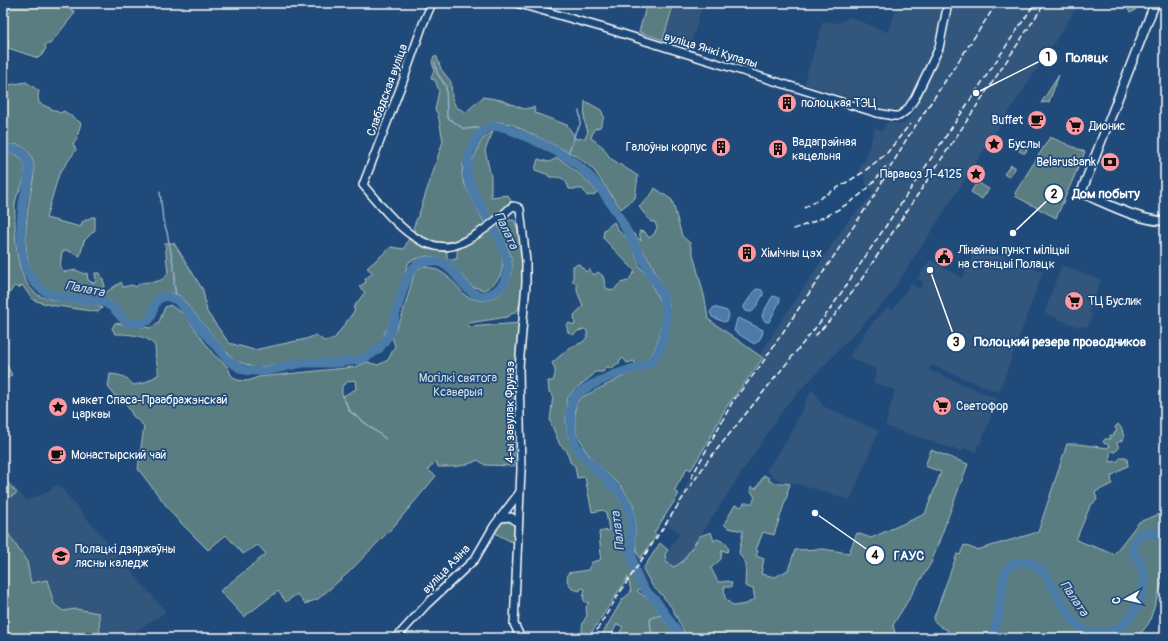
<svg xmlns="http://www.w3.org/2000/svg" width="1168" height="641" font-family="Pangolin,sans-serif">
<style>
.built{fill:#33567c}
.green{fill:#5a7d82;stroke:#acbec0;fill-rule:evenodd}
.water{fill:#4c7ba9;stroke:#94b0cb}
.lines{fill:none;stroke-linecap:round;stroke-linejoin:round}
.stream{stroke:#94b0cb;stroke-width:1.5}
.river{stroke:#4c7ba9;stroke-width:9}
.tertiary-casing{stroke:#fff;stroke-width:10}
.secondary-casing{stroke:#fff;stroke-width:11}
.tertiary{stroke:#1f4a7a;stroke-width:7}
.secondary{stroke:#1f4a7a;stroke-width:8}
.rail{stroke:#fff;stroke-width:1.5;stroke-dasharray:6 3;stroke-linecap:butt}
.labels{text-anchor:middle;stroke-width:3.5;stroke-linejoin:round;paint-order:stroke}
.street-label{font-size:12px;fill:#fff;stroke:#1f4a7a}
.poi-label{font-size:12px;fill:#fff;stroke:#1f4a7a;text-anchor:start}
.park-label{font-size:12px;fill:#d6dee0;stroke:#1f4a7a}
.water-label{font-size:13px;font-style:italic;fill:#d2deea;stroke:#1f4a7a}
.leader{fill:none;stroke:#fff;stroke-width:1.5}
.callout-dot{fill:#fff;stroke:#1f4a7a;stroke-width:1.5}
.mark-label{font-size:12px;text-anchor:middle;font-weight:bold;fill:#111}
.callout-label{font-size:13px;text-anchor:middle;font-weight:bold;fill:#fff;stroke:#1f4a7a;stroke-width:3.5;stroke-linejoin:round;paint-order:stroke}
</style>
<rect width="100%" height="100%" fill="#1f4a7a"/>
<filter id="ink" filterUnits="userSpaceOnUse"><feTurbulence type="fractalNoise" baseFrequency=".025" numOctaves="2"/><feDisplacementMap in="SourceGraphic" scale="8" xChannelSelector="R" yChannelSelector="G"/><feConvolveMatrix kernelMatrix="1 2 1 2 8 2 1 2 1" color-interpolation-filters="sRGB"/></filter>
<g filter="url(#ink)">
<!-- built -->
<g class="built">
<polygon points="670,3 703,3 690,48 663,40 673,5"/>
<polygon points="899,3 940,3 942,13 941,17 938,24 939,29 935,46 912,96 901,111 889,110 804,84 823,21 837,23 850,17 887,32"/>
<polygon points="952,3 1080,3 888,298 785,407 700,536 682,562 674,567 666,562 665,554 680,533 667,524 725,409 763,359 759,355 847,222 874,193 866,185 864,176 859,171 861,163 865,161 875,127 882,131 887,122 903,124 911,116 940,56"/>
<polygon points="981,246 1043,272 1000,390 997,392 932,365 929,370 998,399 980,445 978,444 976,452 964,448 962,452 885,426 895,390 873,383 877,370 851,358 850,357 854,347 860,342 864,337 863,334 886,308 890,308 893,310 911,283 920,289 923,282 917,279 930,260 962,278 977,247"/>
<polygon points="1062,265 1101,280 1089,313 1093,314 1088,326 1078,327 1044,313"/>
<polygon points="811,390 815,392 823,406 879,431 850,500 791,482 790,484 775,478 766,471 789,437"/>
<polygon points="3,475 26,500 44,494 58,484 166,612 136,631 117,638 3,638"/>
</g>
<!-- green -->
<g class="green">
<polygon points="3,3 54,3 74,11 74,14 50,44 46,44 45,45 46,48 42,55 38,58 8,48 9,39 3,40 3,17 11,11 7,6 3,5"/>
<polygon points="647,3 657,3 672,9 663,40 639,32"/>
<polygon points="1127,3 1138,4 1139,6 1133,12 1130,12 1128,10"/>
<path d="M434,56L437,57L441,69L451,82L452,98L456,107L466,112L483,97L501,100L524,109L534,107L535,113L567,125L576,139L585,138L588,132L584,120L585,101L601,110L604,117L600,127L594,129L591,138L603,147L610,158L638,176L635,198L621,209L593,169L578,157L511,124L498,122L488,124L479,129L466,153L463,164L462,174L464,183L485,224C468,234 440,253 421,238C418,236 415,231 413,228L420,211L443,141L438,114L435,110L439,91L435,80L431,79L434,69L432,62Z"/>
<polygon points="1059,75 1049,102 1041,103"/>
<path d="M26,82L39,91L38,97L39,103L60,113L64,111L81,123L76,141L73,143L76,150L59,174L46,218L81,227L82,222L92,217H95V230L84,241L80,256L66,250L62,252L60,267L65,272L76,270L84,274L87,273L88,280L93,283L96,282L95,273H100L105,285L102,289L105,293L121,282L123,287L132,285L136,287C144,277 157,288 168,274L165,243H174L203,290L207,312L229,343L254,350L306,339L316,335L324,341L334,339L355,310L353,308L365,292L359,287L366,282L365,279L373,273L367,268L391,247L404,249L409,238L419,243L447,250V259H457V251L459,248L475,240L480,234L490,227C501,251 514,276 484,290L473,287L452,265L446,262L439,258L427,256L416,259L410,261L407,266L403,283L388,326L381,341L372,351L357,358L334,360H301L256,368L236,361L224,349L180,296C169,291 155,291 151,304C150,307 151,310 150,313C148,320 134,321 128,318C122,315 117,305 110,301C93,297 58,298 45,288C20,271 25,227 29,202C30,192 34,181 34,171C34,152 22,139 3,147V86Z"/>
<path d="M493,132L485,150L491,177V197L508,195L511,201L498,216L492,219C485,206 468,183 470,168C470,162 474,158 476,153C479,144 483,136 493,132Z"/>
<polygon points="1050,137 1085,152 1056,218 1015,196 1016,195 1015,193"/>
<polygon points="1026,142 1029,144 1029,147 1025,153 1023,153 1019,151"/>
<path d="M12,153C21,156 25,161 25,170C26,181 19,189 16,199C14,205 15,212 15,218C15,241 16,283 40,296C52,302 83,303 97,305L102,308L98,312L50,305L33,300L22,285L19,288L14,286L3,304V154Z"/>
<path d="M557,158C574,168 584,177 597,192L594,195L587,196L583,189H569C565,177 561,177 549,177V175L535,170L538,159L549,162Z"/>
<polygon points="1011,165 1015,167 1015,169 1010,176 1008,177 1004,174"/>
<polygon points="977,182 989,189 982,199 971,192"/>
<polygon points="655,188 672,200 682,236 690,243 705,299 708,319 763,358 725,409 706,445 691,470 687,468 674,491 679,494 654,533 657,535 640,559 637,552 635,540 635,518 633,504 621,486 595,463 583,447 583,444 576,434 575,416 576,403 582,397 626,375 650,366 659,359 667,335 669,313 669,304 666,295 650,261 631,234 632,232 641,241 639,231 645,232 649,238 654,234 657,228 655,222 651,222 639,207 653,192"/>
<path d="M508,220H514C522,236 526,265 524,282C523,291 520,301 518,310L507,317L469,323L468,327L520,323L514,410V466L485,465L478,460C465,467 453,467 438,467L436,461L428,470L436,476L394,526L347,574L318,599L305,604L297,594L286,602L278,591L244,617L220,591L266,554L258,545L243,554L226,535L208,550L175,517L138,469L144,426L133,416L124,400L115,396L108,387L110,374C121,375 126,376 133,385L144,383L158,375C159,368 157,366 156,360C155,356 156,351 155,347C151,335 126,334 115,334L112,328L115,323L150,328L159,322L165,307L170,305L185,315L213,354L228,367L231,375L237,380L248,381L258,377L355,367L367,362L378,365L388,360L395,346L392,337L402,316L415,271L423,266C441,269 447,275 459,288C461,291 464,295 468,297C492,308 513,289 512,264C512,249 499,238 498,223ZM355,380L356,389L343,396L350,411L386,439L349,411L342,394V386L349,381Z"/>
<path d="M614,222L618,230L630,242L640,267L650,278L653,288L662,305L663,317L660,333L654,351L647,360L636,366L634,361L627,363L623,358L620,360L619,365L617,364L614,366L613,369L607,367L603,372H595L592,376L574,390L567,399L566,420L568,437L578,453L593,470L614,492L626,509L628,518V539L631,568L640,589L637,591L652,602L677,638H600L622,600L631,592L628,577L588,638H576L583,636C581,628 582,622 587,616L586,607L589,603L585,602L583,598L585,589L581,588L580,591L572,589L567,581L568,573L588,570L592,562L600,560L601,555L599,532L609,530L606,513L604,510L592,512L585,477L577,478L575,466L570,462L567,451L560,445L550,421L553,395L549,392L548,381H553C556,373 556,370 552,363L569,348L583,342L587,337V331L585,329L578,331L573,335L568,332L566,324L569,323L574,325L575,324L574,315L583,306L577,291V285L573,282V266L579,264L586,272L589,269L594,275L598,272L603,276L606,288L613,291L620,283L628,281L635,271L603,238L604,230ZM617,624L623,627L617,637L612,634Z"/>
<polygon points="3,358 12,375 4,380 3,379"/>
<polygon points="1118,424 1122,429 1124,439 1117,443 1119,448 1115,452 1112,451 1110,453 1110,462 1118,461 1121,457 1126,457 1127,459 1128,466 1125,467 1111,476 1112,484 1095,492 1097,500 1090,506 1076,540 1114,554 1139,522 1165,512 1165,580 1163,580 1149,623 1137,638 942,638 948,630 941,627 933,620 957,554 960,555 964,545 977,550 1038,532 1067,444 1078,444 1108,448 1109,447 1108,444 1105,444 1103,442 1105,439 1110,439 1110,435 1114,436 1114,433 1117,432 1115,427"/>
<path d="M931,450L968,464L931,563L893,625L895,633L892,638H813L786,634L759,635L751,638H687L672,608L661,594L653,587L643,569L660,543L668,550L665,554L666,562L674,567L682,562L700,536L711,532L714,541L717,539L726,543L729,550L727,552L722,550L721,559L711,568L718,582H721L728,581L732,583L731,587H724L725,598L733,606L746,604L755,599L753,589L745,586L746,564L739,553L743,531L728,528L724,524L735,505L741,507L744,503H752L755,497L750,490L751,487L756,489L764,475L769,478V481C776,484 783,482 790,484L787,493H788L774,535L763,532L756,550L758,551L756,556L764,559L761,574L775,577L788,570L795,550L823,549L849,553L857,533L871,538L925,514L941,472L925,466Z"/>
<polygon points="3,478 17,493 3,501"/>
<polygon points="506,519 515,524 515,543 506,539 493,532 501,521"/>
<polygon points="3,530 8,533 27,562 31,583 47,580 54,604 63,611 76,609 99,613 100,638 3,638"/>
</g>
<!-- water -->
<g class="water">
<polygon points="758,289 762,290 763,292 763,295 754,310 751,312 746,311 744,308 744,306 755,290"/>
<polygon points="774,296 779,298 780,300 779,303 769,322 766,322 763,319 762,315 772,297"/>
<polygon points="714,307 727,311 729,314 727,321 724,322 712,317 710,312"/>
<path d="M739,318L763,330C763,335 759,342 754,344L734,331L737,319Z"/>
</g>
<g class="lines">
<!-- stream -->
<g class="stream">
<polyline points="435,62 437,73 446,86 447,117 464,129 488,127"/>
<path d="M567,158C568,148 575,142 575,132C582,126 581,119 579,111"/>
<polyline points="160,192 163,220 167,232 175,274 174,284 177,300"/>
<path d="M644,638L651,636C653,622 642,617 664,615"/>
</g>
<!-- river -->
<g class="river">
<path d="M3,150C17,147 27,151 29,167C30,179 25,191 23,203C20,231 16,272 43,290C57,301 84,298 102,302C124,308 117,331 148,321C155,315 152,306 158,299L166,296L177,300L227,359L241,369L248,371H265L302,363H334L358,360L367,357L379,349L389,335C396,318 404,274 416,265C420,262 426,261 431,261C436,261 441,262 445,265C462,275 470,308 496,291C502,287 506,280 507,273C509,263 505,254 501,244C486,207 449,177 478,137C485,126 494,125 506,128C531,139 558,150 579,166C601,185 616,210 629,235C640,255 652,275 663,296C667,311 667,326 662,341C660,346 659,353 655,357C649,366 638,367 628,370C615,374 580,387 573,400C570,406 570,414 571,420C571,425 571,431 572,435C581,465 615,479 628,506C633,516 630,528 631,539C631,548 632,557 634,566C636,574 640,583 645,590C648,594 653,597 656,601C665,613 673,626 682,638"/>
<path d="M992,638C1001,621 1000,577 1008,568C1011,563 1016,563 1021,562C1051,558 1060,618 1084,630C1088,633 1093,633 1098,633C1109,634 1118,630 1125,623C1139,608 1150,585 1141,565C1138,559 1133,555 1133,549C1133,543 1136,539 1139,535L1150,533L1165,535"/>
</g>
<defs>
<g id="tertiary">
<path d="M432,3L423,24L403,81L363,185C386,211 422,263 463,242C476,236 488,227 499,218C504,215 508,209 513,206L517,207L520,209L526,261V283L519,368L521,470L514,624L521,638"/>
<polyline points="516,3 604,28 877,113 894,116 899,116 907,110 915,98 939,48 948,3"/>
<polyline points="1155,4 1165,4"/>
<polyline points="500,518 511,517 518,523"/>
<polyline points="396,638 427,604 475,559 494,526 520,492"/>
</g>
<path id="secondary" d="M1155,3L1081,193C1106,203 1139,221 1165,221"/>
</defs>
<!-- tertiary casing -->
<use href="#tertiary" class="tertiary-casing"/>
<!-- secondary casing -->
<use href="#secondary" class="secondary-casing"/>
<!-- tertiary -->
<use href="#tertiary" class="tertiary"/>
<!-- secondary -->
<use href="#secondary" class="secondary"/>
<!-- rail -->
<g class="rail">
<polyline points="804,208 862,173 887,153 910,124"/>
<path d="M793,229C817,222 849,206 868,188C875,181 881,172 888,164"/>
<polyline points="815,336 834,316 861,280 1045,3"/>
<polyline points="691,478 733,401 761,365 874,196 906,140 997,3"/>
<polyline points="592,638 617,597 706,463 829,311 1035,3"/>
</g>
</g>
</g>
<!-- icons -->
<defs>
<symbol id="building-disc" viewBox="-11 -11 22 22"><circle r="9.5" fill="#ff9aa2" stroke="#1f4a7a"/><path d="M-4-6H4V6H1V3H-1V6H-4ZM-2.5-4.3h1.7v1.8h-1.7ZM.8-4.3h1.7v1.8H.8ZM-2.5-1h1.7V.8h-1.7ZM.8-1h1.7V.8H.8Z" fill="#111"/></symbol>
<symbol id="cafe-disc" viewBox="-11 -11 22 22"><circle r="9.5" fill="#ff9aa2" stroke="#1f4a7a"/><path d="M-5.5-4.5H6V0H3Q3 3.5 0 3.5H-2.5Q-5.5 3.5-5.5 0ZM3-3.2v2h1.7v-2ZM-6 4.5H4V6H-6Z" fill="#111"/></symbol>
<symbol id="supermarket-disc" viewBox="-11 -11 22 22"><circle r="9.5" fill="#ff9aa2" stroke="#1f4a7a"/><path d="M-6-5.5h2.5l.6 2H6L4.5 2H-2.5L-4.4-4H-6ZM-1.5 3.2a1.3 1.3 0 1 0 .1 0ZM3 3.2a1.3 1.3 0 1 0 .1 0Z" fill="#111"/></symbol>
<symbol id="sight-disc" viewBox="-11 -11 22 22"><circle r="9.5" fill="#ff9aa2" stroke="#1f4a7a"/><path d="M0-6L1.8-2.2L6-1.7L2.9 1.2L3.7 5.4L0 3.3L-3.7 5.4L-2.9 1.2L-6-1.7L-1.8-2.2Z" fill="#111"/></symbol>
<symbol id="bank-disc" viewBox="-11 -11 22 22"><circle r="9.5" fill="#ff9aa2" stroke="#1f4a7a"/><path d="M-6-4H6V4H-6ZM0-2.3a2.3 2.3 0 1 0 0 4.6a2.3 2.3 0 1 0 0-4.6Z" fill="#111"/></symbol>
<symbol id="civic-disc" viewBox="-11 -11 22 22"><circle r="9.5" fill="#ff9aa2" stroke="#1f4a7a"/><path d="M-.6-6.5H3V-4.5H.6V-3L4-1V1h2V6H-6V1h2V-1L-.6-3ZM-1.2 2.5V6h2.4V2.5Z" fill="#111"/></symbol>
<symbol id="university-disc" viewBox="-11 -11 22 22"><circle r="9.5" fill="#ff9aa2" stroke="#1f4a7a"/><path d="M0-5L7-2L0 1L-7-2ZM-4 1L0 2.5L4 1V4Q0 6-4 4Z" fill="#111"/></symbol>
</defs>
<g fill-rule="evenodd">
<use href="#building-disc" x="776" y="92" width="22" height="22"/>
<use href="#cafe-disc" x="1026" y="109" width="22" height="22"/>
<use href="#supermarket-disc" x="1064" y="115" width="22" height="22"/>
<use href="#sight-disc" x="983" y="133" width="22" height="22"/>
<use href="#building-disc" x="710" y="136" width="22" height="22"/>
<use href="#building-disc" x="767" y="138" width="22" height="22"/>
<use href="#bank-disc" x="1099" y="151" width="22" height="22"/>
<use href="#sight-disc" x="965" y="163" width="22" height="22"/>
<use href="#building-disc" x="736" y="242" width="22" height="22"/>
<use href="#civic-disc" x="933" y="246" width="22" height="22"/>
<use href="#supermarket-disc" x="1063" y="290" width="22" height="22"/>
<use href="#supermarket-disc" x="931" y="395" width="22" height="22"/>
<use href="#sight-disc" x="47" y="396" width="22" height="22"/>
<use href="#cafe-disc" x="46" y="444" width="22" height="22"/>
<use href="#university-disc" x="50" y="545" width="22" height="22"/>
</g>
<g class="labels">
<!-- street labels -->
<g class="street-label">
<text transform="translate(711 50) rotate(17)" y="4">вуліца Янкі Купалы</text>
<text transform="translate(387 90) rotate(-70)" y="4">Слабадская вуліца</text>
<text transform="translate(510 412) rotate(-90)" y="4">4-ы завулак Фрунзэ</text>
<text transform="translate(446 569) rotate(-46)" y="4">вуліца Азіна</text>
</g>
<!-- poi labels -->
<g class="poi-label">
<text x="801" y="107">полоцкая ТЭЦ</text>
<text x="1023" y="124" text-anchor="end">Buffet</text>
<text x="1089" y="130">Дионис</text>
<text x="792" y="146">Вадагрэйная<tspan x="792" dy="14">кацельня</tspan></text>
<text x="1008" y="148">Буслы</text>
<text x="707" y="151" text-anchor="end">Галоўны корпус</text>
<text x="1096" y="166" text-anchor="end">Belarusbank</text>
<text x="962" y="178" text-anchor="end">Паравоз Л-4125</text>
<text x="958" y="254">Лінейны пункт міліцыі<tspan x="958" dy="14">на станцыі Полацк</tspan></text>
<text x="761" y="257">Хімічны цэх</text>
<text x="1088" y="305">ТЦ Буслик</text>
<text x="72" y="404">макет Спаса-Праабражэнскай<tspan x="72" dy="14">царквы</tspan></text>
<text x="956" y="410">Светофор</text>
<text x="71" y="459">Монастырский чай</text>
<text x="75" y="553">Полацкі дзяржаўны<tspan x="75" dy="14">лясны каледж</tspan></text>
</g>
<!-- park labels -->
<g class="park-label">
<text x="458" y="382">Могілкі святога<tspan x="458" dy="14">Ксаверыя</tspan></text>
</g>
<!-- water labels -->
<g class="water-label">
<text transform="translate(507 230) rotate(65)" y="5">Палата</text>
<text transform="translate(85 288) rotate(11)" y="5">Палата</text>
<text transform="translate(617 531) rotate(-97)" y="5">Палата</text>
<text transform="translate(1075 598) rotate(56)" y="5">Палата</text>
</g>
</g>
<!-- callouts -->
<path class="leader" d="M976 93L1048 57M1013 233L1054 194M930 270L956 342M815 513L875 555"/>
<g class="callout-dot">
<circle cx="976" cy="93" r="4"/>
<circle cx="1013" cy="233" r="4"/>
<circle cx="930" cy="270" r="4"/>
<circle cx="815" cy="513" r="4"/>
<circle cx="1048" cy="57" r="10"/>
<circle cx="1054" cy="194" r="10"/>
<circle cx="956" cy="342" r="10"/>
<circle cx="875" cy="555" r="10"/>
</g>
<g class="mark-label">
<text x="1048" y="61">1</text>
<text x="1054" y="198">2</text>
<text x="956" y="346">3</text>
<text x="875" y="559">4</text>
</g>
<g class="callout-label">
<text x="1087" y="62">Полацк</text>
<text x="1106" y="198">Дом побыту</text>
<text x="1060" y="346">Полоцкий резерв проводников</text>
<text x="909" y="560">ГАУС</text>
</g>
<!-- margin -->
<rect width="1168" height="641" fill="none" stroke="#1f4a7a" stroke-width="16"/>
<rect x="8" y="8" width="1152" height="625" fill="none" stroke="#fff" stroke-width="1.5" filter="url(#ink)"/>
<!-- north arrow -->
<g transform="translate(1126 599) rotate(262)" stroke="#1f4a7a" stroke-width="3" paint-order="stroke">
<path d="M0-3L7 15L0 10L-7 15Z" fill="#ffffff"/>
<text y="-6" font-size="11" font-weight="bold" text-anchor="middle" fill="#ffffff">С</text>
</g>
</svg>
